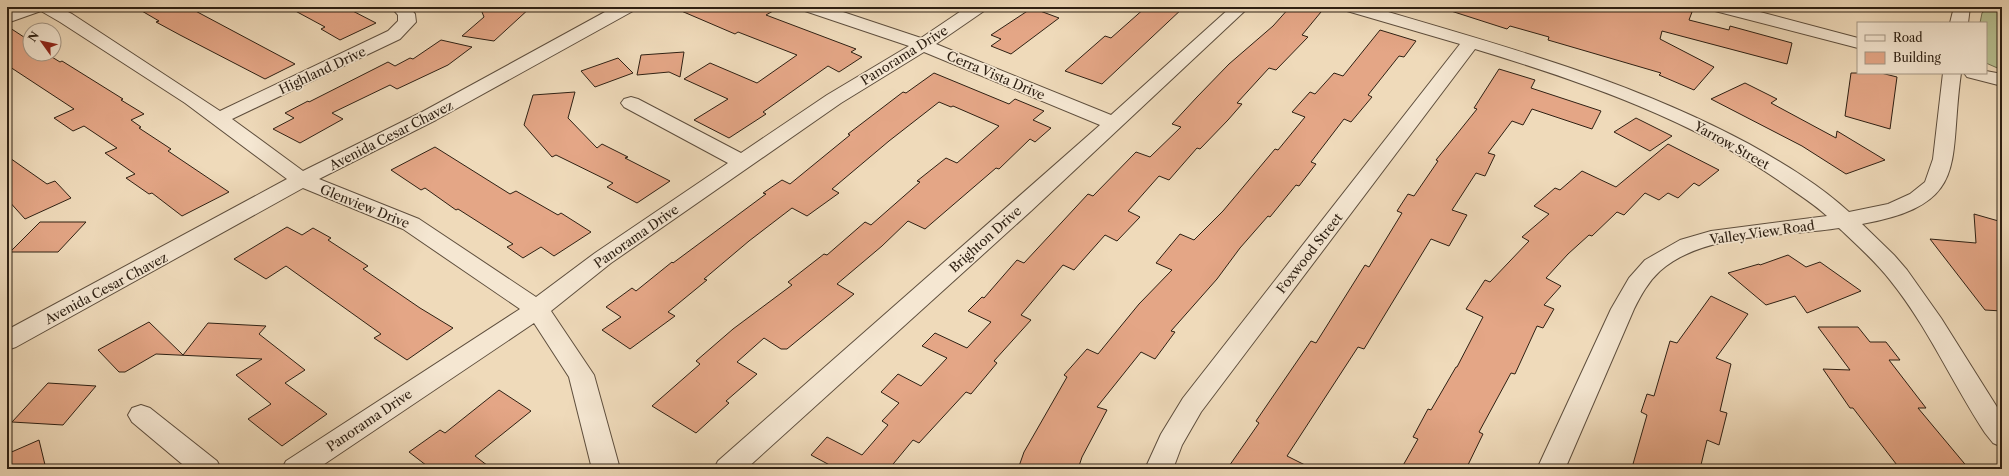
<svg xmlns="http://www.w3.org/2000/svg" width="2009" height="476" font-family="'Libre Caslon Text',serif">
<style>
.green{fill:#b7c091;stroke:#727052}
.building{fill:#e4a686;stroke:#2e2013}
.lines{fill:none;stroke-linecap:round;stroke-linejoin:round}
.minor-casing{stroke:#5e4e3d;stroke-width:2}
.minor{fill:#f5e7d2;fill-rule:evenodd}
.labels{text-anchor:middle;stroke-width:3.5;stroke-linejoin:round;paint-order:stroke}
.street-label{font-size:13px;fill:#2e2013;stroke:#f5e7d2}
</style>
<rect width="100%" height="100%" fill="#efdaba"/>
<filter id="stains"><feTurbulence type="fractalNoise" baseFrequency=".005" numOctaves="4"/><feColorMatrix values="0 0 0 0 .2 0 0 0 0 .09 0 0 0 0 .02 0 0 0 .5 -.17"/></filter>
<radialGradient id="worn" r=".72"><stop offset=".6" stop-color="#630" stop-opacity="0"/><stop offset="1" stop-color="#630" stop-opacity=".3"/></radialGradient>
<!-- green -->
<polygon class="green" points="1989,7 2002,7 2002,70 1986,63 1986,23 1980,23 1982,13"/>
<!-- building -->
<g class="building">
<polygon points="135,7 188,7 295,64 265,79 180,35 156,22 159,21"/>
<polygon points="288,7 345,7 376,23 340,40 321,29 325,27"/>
<polygon points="480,7 531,7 494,41 462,36 484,17"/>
<polygon points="672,7 780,7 766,15 856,49 851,52 862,57 839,72 828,66 763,112 766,114 729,138 694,120 728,99 684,79 710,63 757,83 797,55 738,32 735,34"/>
<polygon points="1146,7 1184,7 1102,84 1065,71 1105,36 1111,38"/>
<polygon points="1290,7 1303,7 1321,12 1302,35 1308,37 1276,70 1269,68 1237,103 1242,104 1228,120 1200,149 1197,148 1169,180 1159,176 1128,211 1140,217 1117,241 1105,235 1074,270 1063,265 1021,315 1031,320 994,361 997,363 971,394 966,392 919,443 913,440 889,469 837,469 811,455 827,437 862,455 888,425 882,421 899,403 881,392 898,374 921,386 947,358 922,346 935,333 967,348 991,322 968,311 982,297 984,298 1017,260 1024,263 1088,194 1093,196 1136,152 1150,157 1181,127 1172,124 1197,97 1229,64 1273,26"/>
<polygon points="1451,7 1672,7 1692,12 1689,20 1729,30 1730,26 1792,43 1787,64 1662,31 1660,39 1714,67 1694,90 1659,75 1661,73 1548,40 1549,37 1510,26 1507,29 1451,11"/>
<polygon points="1032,8 1059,18 1011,54 991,46 1001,39 991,35"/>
<polygon points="7,26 30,41 30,54 47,54 60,62 62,61 123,99 121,100 144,114 131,120 141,127 139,128 171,149 168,151 229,192 182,216 152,193 149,194 126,178 135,174 105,153 117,148 84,126 73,131 54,118 74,109 7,65"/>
<polygon points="1380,30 1416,41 1404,57 1399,56 1368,95 1372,97 1351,122 1344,119 1311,162 1316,164 1299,186 1296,185 1270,217 1268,216 1240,248 1217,279 1171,331 1175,332 1155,359 1141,352 1097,407 1107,410 1082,457 1078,469 1018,469 1024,452 1067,377 1064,375 1087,349 1098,354 1139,304 1172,270 1156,263 1180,234 1194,240 1223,211 1275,149 1278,150 1305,117 1292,112 1310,92 1315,94 1334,73 1343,76"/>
<polygon points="441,40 472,47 448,65 397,89 390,85 332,113 343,119 300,143 273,129 294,118 285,113 308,101 309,102 388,62 395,66 410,58 413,59"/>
<polygon points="684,52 680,77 669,72 637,75 641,55"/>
<polygon points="618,58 633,73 595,87 581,71"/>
<polygon points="1499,69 1535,80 1531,88 1601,111 1592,129 1532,109 1523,125 1512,121 1488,153 1495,155 1485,176 1476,173 1452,210 1467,215 1449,246 1431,239 1364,349 1358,347 1287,456 1313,469 1227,469 1259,423 1256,421 1311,341 1316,343 1365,265 1369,267 1402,213 1397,211 1408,194 1414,196 1438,161 1436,160 1477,109 1474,108"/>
<polygon points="934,73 1009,104 1015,99 1044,111 1033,120 1051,128 1035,142 1030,139 999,169 996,168 925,229 908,221 882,246 837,284 854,294 787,349 781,349 764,338 737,362 757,374 726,401 729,403 696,433 652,406 700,364 696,361 733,329 792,285 788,282 824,254 827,255 865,222 871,225 920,182 917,181 946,158 957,163 999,126 953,106 951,107 939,102 889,141 832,189 839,193 807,216 792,208 749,241 704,279 707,280 668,312 675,316 630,349 602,330 621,317 606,307 632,288 636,291 672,262 673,263 766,194 763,193 782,180 790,184 850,135 848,134 903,92 906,93"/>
<polygon points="1851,73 1881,73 1897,77 1890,129 1845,116"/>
<polygon points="1745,83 1777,99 1771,103 1836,138 1837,131 1885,160 1846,174 1802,146 1711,99"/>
<polygon points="575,92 568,118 597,148 602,144 628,157 625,158 670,181 637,203 607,187 613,183 556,155 552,157 524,125 533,95"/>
<polygon points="1636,118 1672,136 1650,151 1614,132"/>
<polygon points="1668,144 1719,170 1699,186 1694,183 1678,198 1668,193 1659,200 1645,193 1624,215 1617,212 1592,236 1589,235 1568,254 1546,278 1561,286 1544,305 1554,309 1543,328 1537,326 1515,374 1511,373 1479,432 1483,434 1466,469 1401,469 1418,439 1413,437 1428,409 1431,410 1456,367 1457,367 1483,317 1466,309 1485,280 1490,282 1529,241 1522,237 1549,214 1534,206 1555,188 1560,190 1582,171 1616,187"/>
<polygon points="435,147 510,194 516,191 558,215 561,213 591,232 554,256 541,247 523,258 507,247 513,244 458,209 456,210 425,188 421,190 391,170"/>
<polygon points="7,156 47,184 55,181 71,198 25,219 7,199"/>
<polygon points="1974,214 2002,222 2002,311 1985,310 1930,239 1976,243"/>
<polygon points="40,222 86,222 58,252 10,252"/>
<polygon points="287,227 302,235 313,228 331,238 328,240 368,266 363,269 420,308 453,328 407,360 374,338 381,334 286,266 266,279 234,259"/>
<polygon points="1788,255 1806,267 1820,262 1861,291 1807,313 1795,296 1766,305 1728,273 1759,264 1760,265"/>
<polygon points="1711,296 1748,314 1716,358 1731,364 1720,411 1727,413 1719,445 1707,440 1700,469 1645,469 1633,464 1647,415 1641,412 1647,394 1654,396 1670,341 1677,343"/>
<polygon points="149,322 183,355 208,323 266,326 259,334 305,370 285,383 327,414 282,446 248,419 271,404 236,375 262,359 156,354 125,372 119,372 98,350"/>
<polygon points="1818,327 1858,327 1870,342 1886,342 1900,360 1889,360 1926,408 1918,408 1969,469 1900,469 1853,408 1850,408 1823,369 1850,370"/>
<polygon points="48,383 96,386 63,425 12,422"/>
<polygon points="499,390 531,411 475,456 492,469 431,469 409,452 440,430 445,433"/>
<polygon points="39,440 46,469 7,469 7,454"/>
</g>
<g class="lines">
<defs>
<g id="minor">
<polygon points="21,7 58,7 72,14 220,111 388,31 398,21 398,15 391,7 409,7 415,14 416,22 400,39 232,119 303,171 422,112 614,7 635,7 633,11 436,120 319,179 419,219 536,297 595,253 728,163 624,107 621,103 624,99 631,97 638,99 741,153 827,95 909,46 805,11 803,7 828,7 921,38 967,7 986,7 984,11 936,44 1111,115 1231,7 1249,7 1031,211 746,469 714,469 718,461 1100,125 924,52 841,103 611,263 551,311 594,375 620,469 592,469 569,377 534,323 317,469 282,469 286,461 520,309 403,229 303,188 16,347 7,350 7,330 287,179 185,103 60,22 41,11 7,23 7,12"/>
<path d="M1345,7H1371C1500,45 1631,80 1749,144C1783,163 1820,185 1849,212L1888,204L1910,194L1925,182L1933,159L1943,73H1961C1948,163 1972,204 1862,224L1894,255L1907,270L1941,318L2002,415V447L1993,443L1985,433C1952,383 1928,327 1890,280C1875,261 1857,245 1839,228C1784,237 1704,232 1660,271C1648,282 1641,295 1634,309L1565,469H1537L1611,309L1629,278L1645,260L1680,240L1711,231L1827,216C1815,205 1801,196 1788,187C1695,120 1583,82 1475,49L1201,412L1182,445L1173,469H1145L1161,434L1183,398L1460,44L1347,11Z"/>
<polygon points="1713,7 1741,7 1858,38 1858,48 1715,11"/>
<polygon points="1954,7 1970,7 1968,23 1950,23"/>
<polygon points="1986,71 2002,74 2002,86 1967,77 1964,73 1986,73"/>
<polygon points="141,405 150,408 217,461 221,469 188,469 132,422 128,415 132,408"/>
</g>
</defs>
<!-- minor casing -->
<use href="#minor" class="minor-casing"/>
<!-- minor -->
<use href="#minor" class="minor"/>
</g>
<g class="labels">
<!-- street labels -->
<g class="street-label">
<text transform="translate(904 55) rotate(-32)" y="5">Panorama Drive</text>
<text transform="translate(322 70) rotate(-25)" y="5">Highland Drive</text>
<text transform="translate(996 75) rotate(23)" y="5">Cerra Vista Drive</text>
<text transform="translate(391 135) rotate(-27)" y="5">Avenida Cesar Chavez</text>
<text transform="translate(1732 145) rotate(29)" y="5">Yarrow Street</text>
<text transform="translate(365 206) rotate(22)" y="5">Glenview Drive</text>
<text transform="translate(1762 232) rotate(-8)" y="5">Valley View Road</text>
<text transform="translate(636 236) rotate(-35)" y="5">Panorama Drive</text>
<text transform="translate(985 239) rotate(-42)" y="5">Brighton Drive</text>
<text transform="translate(1309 253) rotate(-52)" y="5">Foxwood Street</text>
<text transform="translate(106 288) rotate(-28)" y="5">Avenida Cesar Chavez</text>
<text transform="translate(369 420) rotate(-34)" y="5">Panorama Drive</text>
</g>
</g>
<!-- margin -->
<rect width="2009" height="476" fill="none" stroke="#efdaba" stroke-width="24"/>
<rect x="8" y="8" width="1993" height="460" fill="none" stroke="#2e2013" stroke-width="2"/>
<rect x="12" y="12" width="1985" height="452" fill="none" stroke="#2e2013"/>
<!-- legend -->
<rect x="1857" y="22" width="130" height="52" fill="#f5e7d2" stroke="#a59786"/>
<rect x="1865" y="35" width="20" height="6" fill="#f5e7d2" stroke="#a59786"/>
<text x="1893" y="42" font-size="12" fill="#2e2013">Road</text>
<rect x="1865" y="52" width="20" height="12" fill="#e4a686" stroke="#a59786"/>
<text x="1893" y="62" font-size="12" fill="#2e2013">Building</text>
<!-- north arrow -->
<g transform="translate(42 42) rotate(303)"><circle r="19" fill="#f5e7d2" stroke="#a59786"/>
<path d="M0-3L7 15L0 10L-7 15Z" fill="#8f2418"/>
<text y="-6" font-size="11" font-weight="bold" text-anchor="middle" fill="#2e2013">N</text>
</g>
<rect width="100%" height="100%" filter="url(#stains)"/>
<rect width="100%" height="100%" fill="url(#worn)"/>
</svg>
